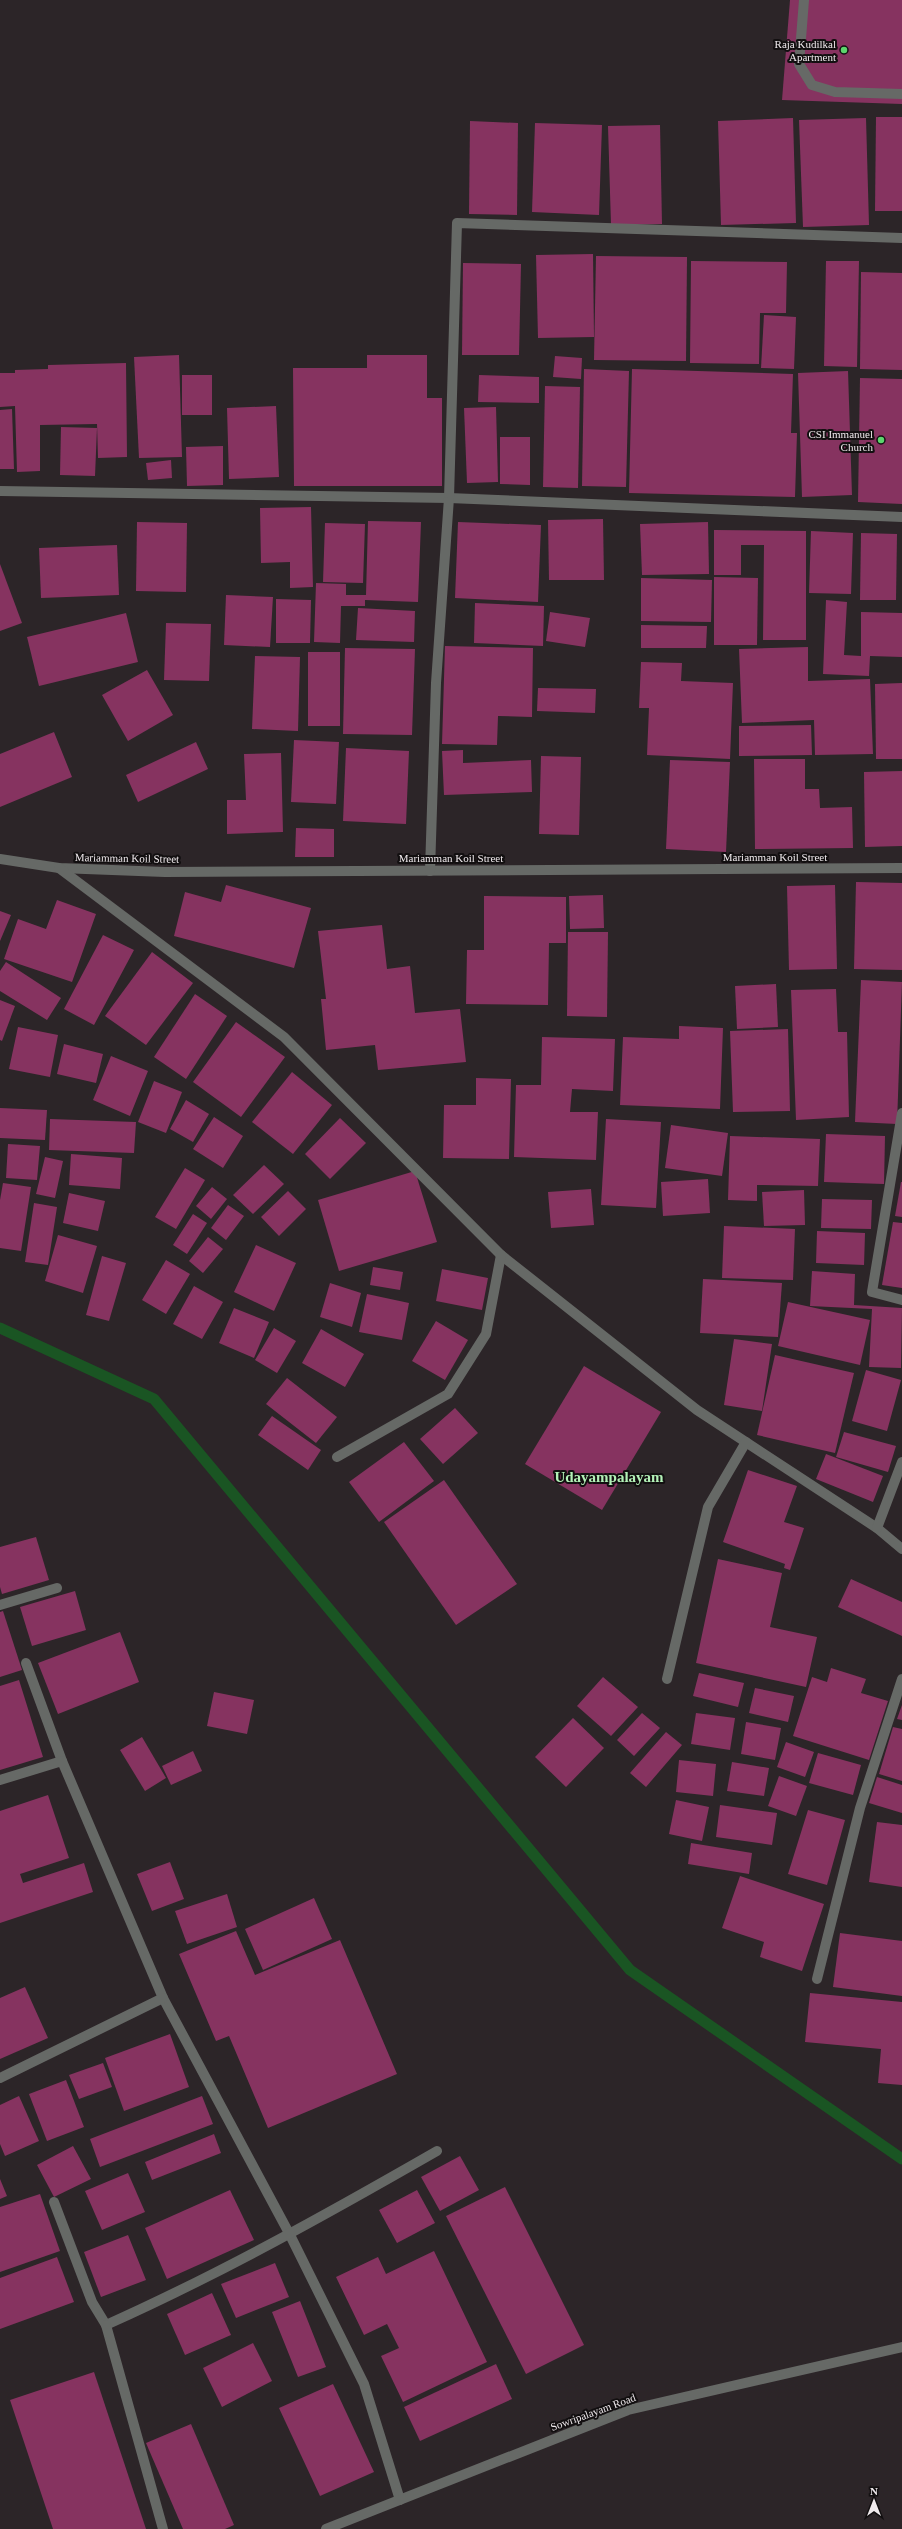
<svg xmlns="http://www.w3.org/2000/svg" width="902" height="2529" font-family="Georgia,serif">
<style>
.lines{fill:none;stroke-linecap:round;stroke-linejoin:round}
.stream{stroke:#1a5523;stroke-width:11}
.building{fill:#863360}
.minor{stroke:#666966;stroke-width:10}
.poi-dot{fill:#5cd56d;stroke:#120f10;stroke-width:1.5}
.labels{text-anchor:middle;stroke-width:4;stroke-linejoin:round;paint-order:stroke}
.poi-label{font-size:11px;fill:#f0eaed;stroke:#120f10;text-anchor:end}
.street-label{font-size:11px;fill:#f0eaed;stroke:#120f10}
.district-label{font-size:15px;font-weight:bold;fill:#b4f2b8;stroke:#120f10}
</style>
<rect width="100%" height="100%" fill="#2c2528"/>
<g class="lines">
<!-- stream -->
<polyline class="stream" points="0,1328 154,1399 630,1970 902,2159"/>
</g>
<!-- building -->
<g class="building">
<polygon points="790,0 902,0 902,104 782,100"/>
<polygon points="876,117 902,117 902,211 875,211"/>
<polygon points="793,118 796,223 721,225 718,121"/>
<polygon points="866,118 869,225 803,227 799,120"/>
<polygon points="470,121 518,123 517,215 469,214"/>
<polygon points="535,123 602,125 599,215 532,212"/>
<polygon points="660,125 662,224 611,225 608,126"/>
<polygon points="593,254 594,337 538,338 536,255"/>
<polygon points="596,256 687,257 686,361 594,360"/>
<polygon points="691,261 787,262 786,313 760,313 759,364 690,363"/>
<polygon points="826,261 859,261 857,367 824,366"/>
<polygon points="463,263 521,264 519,355 462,355"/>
<polygon points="861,272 902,273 902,370 860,369"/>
<polygon points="764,315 796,317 794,369 761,368"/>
<polygon points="179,355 182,457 139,458 134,357"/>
<polygon points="367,355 427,355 427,398 442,398 442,486 294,486 293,368 367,368"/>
<polygon points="555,356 582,358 581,379 553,377"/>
<polygon points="126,363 127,457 98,458 97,424 40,425 40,471 17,472 15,406 0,407 0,373 15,373 15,370 48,369 48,365"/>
<polygon points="584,369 629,371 626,487 582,486"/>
<polygon points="632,369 793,374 791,433 797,433 795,497 629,493"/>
<polygon points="848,371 852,495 802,497 798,373"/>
<rect x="182" y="375" width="30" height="40"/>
<polygon points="479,375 539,377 539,403 478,402"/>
<polygon points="860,378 902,379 902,504 858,502"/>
<polygon points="545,386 580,387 578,488 543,487"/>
<polygon points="276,406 279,477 229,479 227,408"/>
<polygon points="496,407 498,482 467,483 464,408"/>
<polygon points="12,409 14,469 0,469 0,410"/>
<polygon points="61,427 97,428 95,476 60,475"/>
<polygon points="500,437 530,437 530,485 500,484"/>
<polygon points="223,446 223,485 187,486 186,447"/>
<polygon points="171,460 172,478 148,480 146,463"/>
<polygon points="311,507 313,587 290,588 290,562 261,563 260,508"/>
<polygon points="603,519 604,580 549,580 548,520"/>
<polygon points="368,521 421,522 418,602 365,600 365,606 341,606 340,643 314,642 316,583 346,584 346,595 366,595"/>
<polygon points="137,522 187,523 186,592 136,591"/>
<polygon points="458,522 541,525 538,602 455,598"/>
<polygon points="708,522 709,574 642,575 640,524"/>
<polygon points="325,523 365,524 363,583 323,582"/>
<polygon points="714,530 806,531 806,640 763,640 764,545 741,545 741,575 714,575"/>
<polygon points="811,531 853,533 851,594 809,593"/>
<polygon points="861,533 897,534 896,600 860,600"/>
<polygon points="117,545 119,595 41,598 39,548"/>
<polygon points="0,564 22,623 0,631"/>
<polygon points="714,577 758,578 757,645 714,645"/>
<polygon points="641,578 712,580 711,622 641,621"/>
<polygon points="226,595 273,597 270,647 224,645"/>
<polygon points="276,599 311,600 310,643 276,643"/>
<polygon points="826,600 847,602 844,655 861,656 861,612 902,613 902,657 870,656 869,676 823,674"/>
<polygon points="475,603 544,606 543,646 474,643"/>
<polygon points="358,608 415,611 414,642 356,640"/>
<polygon points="550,612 590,618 585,647 546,641"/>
<polygon points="126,613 138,662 39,686 27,637"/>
<polygon points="166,623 211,624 209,681 164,680"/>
<polygon points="641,625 707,626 706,648 641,648"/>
<polygon points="445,646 533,648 532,717 498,716 497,745 442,744"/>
<polygon points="808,647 808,681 870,679 873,754 815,755 814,720 742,723 739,649"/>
<polygon points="345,648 415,649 412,735 343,734"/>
<rect x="308" y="652" width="32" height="74"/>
<polygon points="255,656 300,657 298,731 252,729"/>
<polygon points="641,662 682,663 681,681 733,683 730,759 647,755 649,708 639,708"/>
<polygon points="147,670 173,715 128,741 102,695"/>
<polygon points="902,683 902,759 876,759 875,684"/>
<polygon points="538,688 596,689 595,713 537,711"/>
<polygon points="811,725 812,755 739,756 739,726"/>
<polygon points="54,732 72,777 0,807 0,754"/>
<polygon points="294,740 339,742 336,804 291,802"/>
<polygon points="196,742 208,769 138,802 126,775"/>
<polygon points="346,748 409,751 406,824 343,821"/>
<polygon points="463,750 463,763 531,760 532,792 444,795 442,751"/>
<polygon points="281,753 283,832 227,834 227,800 246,800 244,754"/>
<polygon points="541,756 581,757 579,835 539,834"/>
<polygon points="754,759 805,759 805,789 819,789 820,808 852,807 853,848 755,849"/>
<polygon points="670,760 730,762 726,852 666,849"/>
<polygon points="902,771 902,846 865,847 864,772"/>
<polygon points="296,828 334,829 334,857 295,857"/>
<polygon points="856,882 902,883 902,970 854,969"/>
<polygon points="226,885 311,908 294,968 174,936 185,892 221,902"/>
<polygon points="835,885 837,969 789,970 787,886"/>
<polygon points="603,895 604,928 570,929 569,896"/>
<polygon points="484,896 566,897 566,943 549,943 548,1005 466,1004 467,950 484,950"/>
<polygon points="57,900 96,914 72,982 4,959 18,919 46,929"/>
<polygon points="0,911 11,915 0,941"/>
<polygon points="382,925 387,969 410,966 415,1013 460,1009 466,1062 378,1070 375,1045 326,1050 321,999 326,999 318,931"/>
<polygon points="568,932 608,932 607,1017 567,1016"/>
<polygon points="103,935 134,950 94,1025 64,1009"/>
<polygon points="152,952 193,983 146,1045 105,1016"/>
<polygon points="6,962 61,998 47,1020 0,991 0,971"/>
<polygon points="861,980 902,982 897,1124 855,1122"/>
<polygon points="776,984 778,1027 737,1029 735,986"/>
<polygon points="836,989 838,1032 847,1032 849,1117 796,1120 791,990"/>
<polygon points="195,994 227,1016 186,1079 154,1057"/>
<polygon points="0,1000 15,1006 2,1041 0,1040"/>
<polygon points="236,1022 285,1057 241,1117 193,1082"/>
<polygon points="679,1026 723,1028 720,1109 620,1105 623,1037 679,1039"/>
<polygon points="18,1027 58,1035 50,1077 9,1069"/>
<polygon points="788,1029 790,1111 733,1112 730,1031"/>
<polygon points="542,1037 615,1039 613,1091 572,1089 570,1112 598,1112 596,1160 514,1157 516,1085 541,1085"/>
<polygon points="64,1044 103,1054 96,1083 57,1074"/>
<polygon points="111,1056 148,1071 130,1116 93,1100"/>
<polygon points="292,1072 332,1105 293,1154 252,1122"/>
<polygon points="476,1078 511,1079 509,1159 443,1158 444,1105 476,1105"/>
<polygon points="154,1081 182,1092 166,1133 138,1122"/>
<polygon points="186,1100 209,1114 193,1142 170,1129"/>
<polygon points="0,1108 47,1110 45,1140 0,1138"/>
<polygon points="214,1117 243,1136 223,1168 193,1149"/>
<polygon points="340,1118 366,1143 330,1179 305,1154"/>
<polygon points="50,1119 136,1122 134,1153 49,1150"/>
<polygon points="606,1119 661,1122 656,1208 601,1205"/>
<polygon points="671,1125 728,1133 722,1176 665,1168"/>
<polygon points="826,1134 885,1136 884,1184 824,1182"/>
<polygon points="730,1136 820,1139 818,1186 757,1185 757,1201 728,1200"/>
<polygon points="8,1144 40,1146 37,1180 6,1178"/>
<polygon points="71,1154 122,1158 120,1189 69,1185"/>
<polygon points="45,1157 63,1161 55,1198 36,1194"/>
<polygon points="264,1165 284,1184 253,1214 233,1195"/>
<polygon points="185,1168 205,1180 176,1229 155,1217"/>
<polygon points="415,1171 437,1242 339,1271 318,1200"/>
<polygon points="708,1179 710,1213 663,1216 661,1182"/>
<polygon points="901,1182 902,1182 902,1217 895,1216"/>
<polygon points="3,1183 31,1187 21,1251 0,1248 0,1200"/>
<polygon points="212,1187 227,1199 211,1219 196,1206"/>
<polygon points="591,1189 594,1225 551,1228 548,1192"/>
<polygon points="804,1190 805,1225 764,1226 762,1192"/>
<polygon points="288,1191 306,1209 279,1236 261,1217"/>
<polygon points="69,1193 105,1201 98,1231 63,1223"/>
<polygon points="822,1199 872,1200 871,1229 821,1228"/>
<polygon points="34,1203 57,1207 48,1265 25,1262"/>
<polygon points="228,1205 244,1216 226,1240 211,1228"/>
<polygon points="193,1214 207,1223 187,1254 173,1245"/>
<polygon points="893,1222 902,1223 902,1288 882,1285"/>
<polygon points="724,1226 795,1229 793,1280 722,1278"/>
<polygon points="817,1231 865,1233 864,1265 816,1263"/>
<polygon points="58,1235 97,1246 83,1293 45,1281"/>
<polygon points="208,1237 223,1249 203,1273 189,1261"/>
<polygon points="256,1245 296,1263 274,1311 234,1292"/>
<polygon points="102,1256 126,1263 109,1321 86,1315"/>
<polygon points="166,1260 190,1274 166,1314 142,1300"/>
<polygon points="373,1267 403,1272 400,1290 370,1285"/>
<polygon points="442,1269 488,1278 482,1310 436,1301"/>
<polygon points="812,1271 855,1274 854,1305 902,1308 901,1368 869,1367 872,1309 810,1306"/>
<polygon points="703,1279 782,1283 778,1337 700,1333"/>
<polygon points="330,1283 361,1293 352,1327 320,1317"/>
<polygon points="194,1286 223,1302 202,1339 173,1324"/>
<polygon points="367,1294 409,1303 402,1340 359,1332"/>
<polygon points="788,1302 870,1320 860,1365 778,1346"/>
<polygon points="234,1308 269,1322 254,1358 219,1343"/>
<polygon points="436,1321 468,1340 445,1380 412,1361"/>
<polygon points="274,1328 296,1341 277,1373 255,1360"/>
<polygon points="321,1329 364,1354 345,1387 302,1363"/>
<polygon points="734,1339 772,1344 762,1411 724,1405"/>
<polygon points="775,1355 854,1373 835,1453 757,1435"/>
<polygon points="584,1366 661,1412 602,1510 525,1464"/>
<polygon points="866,1370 901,1380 887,1431 852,1421"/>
<polygon points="287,1378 337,1417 316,1443 266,1404"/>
<polygon points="455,1408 478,1433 443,1464 420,1439"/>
<polygon points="272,1416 321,1450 308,1470 258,1435"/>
<polygon points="844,1432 896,1446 888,1472 836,1457"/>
<polygon points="404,1442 434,1481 379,1522 349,1482"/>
<polygon points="826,1454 883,1476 873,1502 816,1479"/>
<polygon points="748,1470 797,1486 784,1522 804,1528 790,1570 784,1568 785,1564 723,1542"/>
<polygon points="444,1480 517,1584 456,1625 384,1522"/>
<polygon points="36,1537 49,1580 2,1594 0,1587 0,1547"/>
<polygon points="718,1559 782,1573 770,1627 817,1637 806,1687 696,1663"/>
<polygon points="851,1579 902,1602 902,1636 838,1607"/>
<polygon points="75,1591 86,1630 32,1646 20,1607"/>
<polygon points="3,1611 22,1670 0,1677 0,1612"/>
<polygon points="120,1632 139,1682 58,1714 38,1663"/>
<polygon points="831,1668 866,1679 861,1693 888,1701 869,1760 793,1736 812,1677 827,1682"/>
<polygon points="699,1673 744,1683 738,1707 693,1696"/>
<polygon points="603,1677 638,1707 611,1736 577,1706"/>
<polygon points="19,1680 43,1757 0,1770 0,1686"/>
<polygon points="755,1688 794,1696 788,1722 749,1713"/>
<polygon points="214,1692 254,1700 247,1734 207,1726"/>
<polygon points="902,1705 902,1720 897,1719"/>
<polygon points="642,1713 660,1728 634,1756 617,1740"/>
<polygon points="696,1713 735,1718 730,1750 691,1744"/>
<polygon points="573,1718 604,1748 566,1787 535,1757"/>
<polygon points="746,1722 781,1728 775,1760 741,1754"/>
<polygon points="893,1727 902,1729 902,1781 879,1774"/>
<polygon points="666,1732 682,1745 646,1787 630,1773"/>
<polygon points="142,1737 166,1778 145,1791 120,1750"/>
<polygon points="786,1742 814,1752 805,1777 777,1767"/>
<polygon points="193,1751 202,1771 171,1785 162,1766"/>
<polygon points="818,1753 861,1765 853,1795 809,1783"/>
<polygon points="679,1760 716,1764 713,1796 676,1792"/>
<polygon points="732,1762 769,1768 764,1796 727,1791"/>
<polygon points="779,1776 807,1786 796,1816 768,1806"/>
<polygon points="877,1777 902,1785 902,1813 869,1803"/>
<polygon points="48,1795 69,1858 20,1874 23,1883 84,1863 93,1892 0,1923 0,1811"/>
<polygon points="676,1800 709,1807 702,1841 669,1834"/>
<polygon points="720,1805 777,1813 772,1845 716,1837"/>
<polygon points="808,1810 845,1820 827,1885 788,1874"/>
<polygon points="877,1822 902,1825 902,1887 869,1882"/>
<polygon points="691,1843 752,1853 749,1874 688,1864"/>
<polygon points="170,1862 184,1899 152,1911 137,1874"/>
<polygon points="740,1876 824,1904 802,1971 760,1957 764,1942 722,1928"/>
<polygon points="227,1894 237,1927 187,1944 175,1911"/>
<polygon points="314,1898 332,1939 263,1970 245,1929"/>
<polygon points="236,1931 255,1975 340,1940 397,2074 268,2128 229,2036 216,2041 179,1954"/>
<polygon points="840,1933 902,1941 902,1996 833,1987"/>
<polygon points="25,1987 48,2038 0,2059 0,1998"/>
<polygon points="810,1993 902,2002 902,2085 878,2083 881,2049 805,2042"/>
<polygon points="170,2034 189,2087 124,2111 105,2058"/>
<polygon points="103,2063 112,2087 79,2099 69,2075"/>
<polygon points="66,2080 84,2127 47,2141 29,2094"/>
<polygon points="19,2096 39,2141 5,2156 0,2144 0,2105"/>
<polygon points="202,2096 213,2124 100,2167 90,2139"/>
<polygon points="214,2134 221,2153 152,2180 145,2162"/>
<polygon points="73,2146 91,2179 54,2197 37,2165"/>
<polygon points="460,2156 479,2190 440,2211 421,2177"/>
<polygon points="128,2173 145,2212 102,2230 85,2191"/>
<polygon points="0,2179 7,2196 0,2199"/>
<polygon points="505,2187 584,2345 526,2374 446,2216"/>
<polygon points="230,2190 254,2240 167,2279 145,2228"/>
<polygon points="417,2190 435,2223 397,2243 379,2210"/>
<polygon points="40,2194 60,2251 0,2272 0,2207"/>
<polygon points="128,2235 146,2280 101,2297 84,2252"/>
<polygon points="434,2251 487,2362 403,2402 381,2356 399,2348 387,2324 364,2335 336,2277 378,2257 386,2274"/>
<polygon points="57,2257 74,2302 0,2329 0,2278"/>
<polygon points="275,2263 289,2297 236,2318 221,2284"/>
<polygon points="212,2293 231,2335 185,2355 167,2314"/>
<polygon points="300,2301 326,2367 298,2377 272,2312"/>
<polygon points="253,2343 272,2381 222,2407 203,2368"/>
<polygon points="496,2364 512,2399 420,2441 404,2407"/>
<polygon points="94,2372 146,2529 53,2529 10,2400"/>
<polygon points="333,2384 374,2472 320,2496 279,2408"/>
<polygon points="191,2424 234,2525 225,2529 183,2529 146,2443"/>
</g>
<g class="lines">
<!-- minor -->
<g class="minor">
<polyline points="804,0 799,64 812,85 835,92 902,94"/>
<polyline points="0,491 449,498 902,517"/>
<polyline points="0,859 59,868 165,872 902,868"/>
<polyline points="59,868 284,1037 501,1255 697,1410 877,1528 902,1549"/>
<polyline points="430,871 436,683 449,498 457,223 902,238"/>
<polyline points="902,1113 872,1292 902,1300"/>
<polyline points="337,1457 448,1394 486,1334 501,1255"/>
<polyline points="877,1528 902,1462"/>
<polyline points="0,1605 57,1588"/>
<polyline points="26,1663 62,1761"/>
<polyline points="667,1679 708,1507 746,1442"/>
<polyline points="0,1780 62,1761 163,1998 290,2235 364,2384 400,2500"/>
<polyline points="817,1979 860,1808 902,1679"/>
<polyline points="0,2078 163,1998"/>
<path d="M54,2202L92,2302L106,2325C220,2274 329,2213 437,2151"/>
<polyline points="106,2325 163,2529"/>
<polyline points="326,2529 628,2410 902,2347"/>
</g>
</g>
<!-- markers -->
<g class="poi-dot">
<circle cx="844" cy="50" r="4"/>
<circle cx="881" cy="440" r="4"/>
</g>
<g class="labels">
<!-- poi labels -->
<g class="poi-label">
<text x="836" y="48">Raja Kudilkal<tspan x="836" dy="13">Apartment</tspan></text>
<text x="873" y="438">CSI Immanuel<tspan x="873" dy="13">Church</tspan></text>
</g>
<!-- street labels -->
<g class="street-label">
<text x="775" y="861">Mariamman Koil Street</text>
<text transform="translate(127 858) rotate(1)" y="4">Mariamman Koil Street</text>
<text x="451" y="862">Mariamman Koil Street</text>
<text transform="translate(593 2412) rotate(-20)" y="4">Sowripalayam Road</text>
</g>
<!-- district labels -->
<g class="district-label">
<text x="609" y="1482">Udayampalayam</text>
</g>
</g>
<!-- north arrow -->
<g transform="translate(874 2501)" stroke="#120f10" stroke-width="3" paint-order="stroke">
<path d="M0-3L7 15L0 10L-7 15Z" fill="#f0eaed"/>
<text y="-6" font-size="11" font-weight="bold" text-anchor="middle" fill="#f0eaed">N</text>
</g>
</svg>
